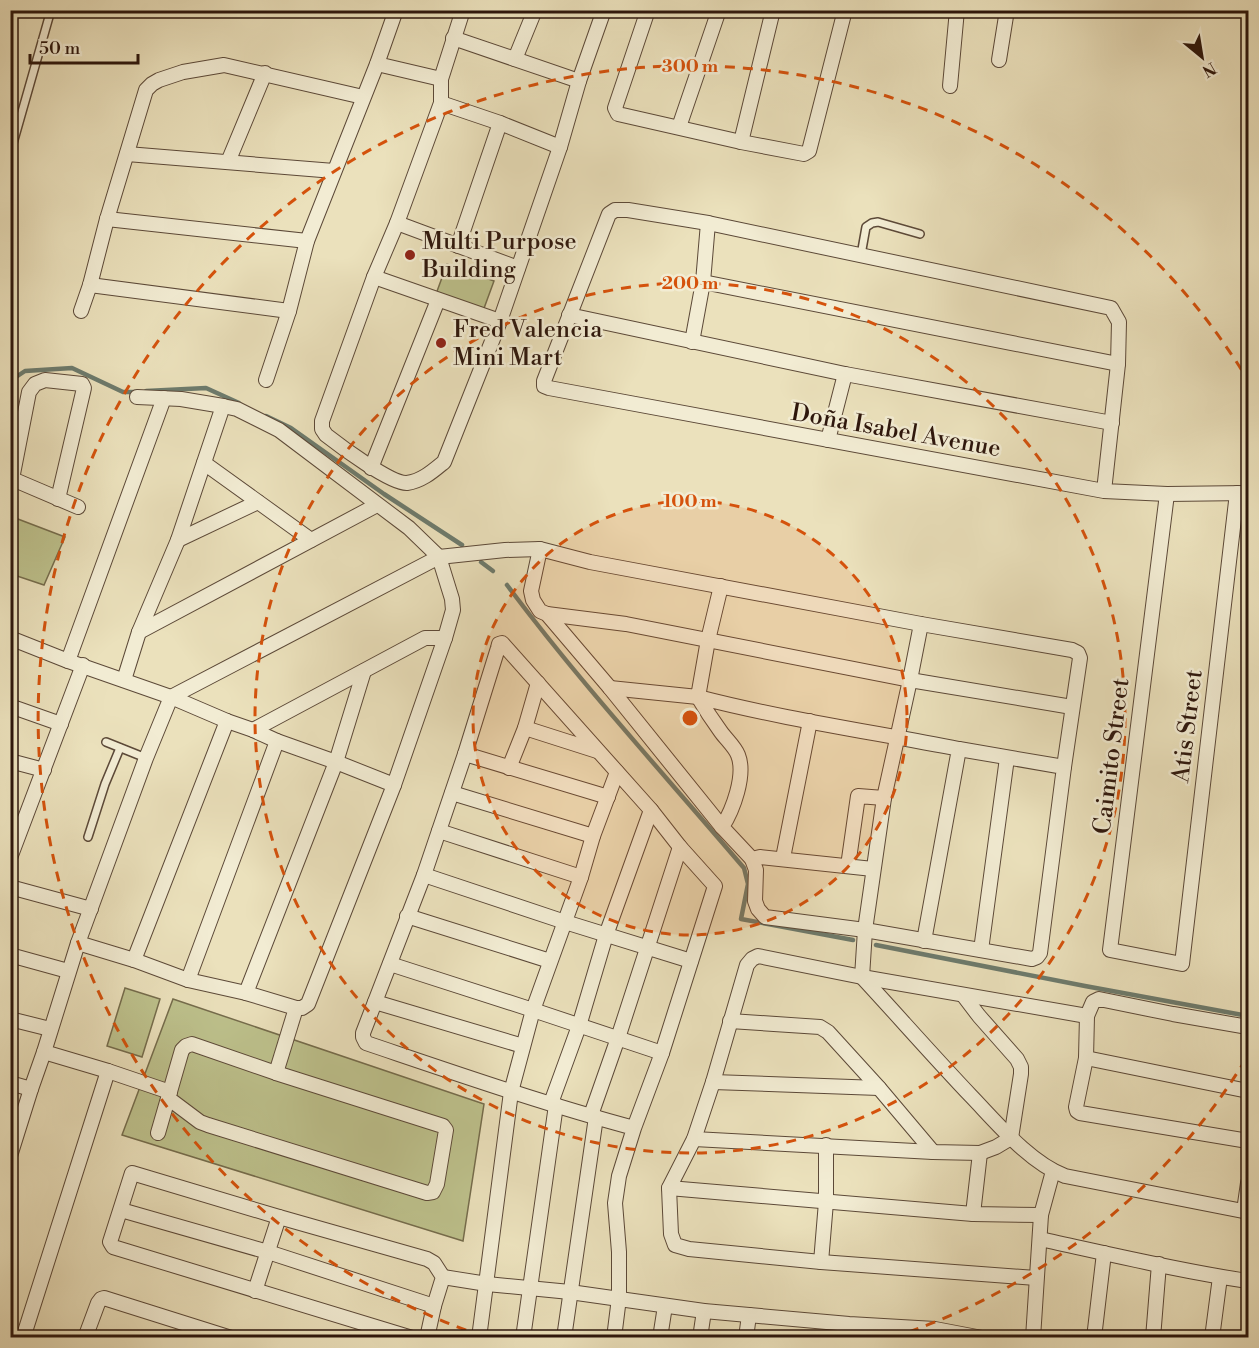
<svg xmlns="http://www.w3.org/2000/svg" width="1259" height="1348" font-family="'Libre Bodoni',serif">
<style>
.green{fill:#bdc18c;stroke:#756c4c;stroke-width:1.5}
.lines{fill:none;stroke-linecap:round;stroke-linejoin:round}
.stream{stroke:#6d7b6d;stroke-width:4.5}
.service-casing{stroke:#5c4938;stroke-width:10}
.minor-casing{stroke:#5c4938;stroke-width:16}
.service{stroke:#f2ecd3;stroke-width:7}
.minor{stroke:#f2ecd3;stroke-width:14}
.ring{fill:none;stroke:#d5520c;stroke-width:3;stroke-dasharray:10 8}
.poi-dot{fill:#8f2418;stroke:#f2ecd3;stroke-width:2}
.labels{text-anchor:middle;stroke-width:5;stroke-linejoin:round;paint-order:stroke}
.poi-label{font-size:24px;fill:#2d160c;stroke:#f2ecd3;text-anchor:start}
.street-label{font-size:24px;fill:#2d160c;stroke:#f2ecd3}
.centre{fill:#d5520c;stroke:#f2ecd3;stroke-width:3}
.ring-label{font-size:18px;text-anchor:middle;font-weight:bold;fill:#d5520c;stroke:#f2ecd3;stroke-width:5;stroke-linejoin:round;paint-order:stroke}
</style>
<rect width="100%" height="100%" fill="#ebe1bc"/>
<filter id="stains"><feTurbulence type="fractalNoise" baseFrequency=".00333" numOctaves="4"/><feColorMatrix values="0 0 0 0 .2 0 0 0 0 .09 0 0 0 0 .02 0 0 0 .5 -.17"/></filter>
<radialGradient id="worn" r=".72"><stop offset=".6" stop-color="#630" stop-opacity="0"/><stop offset="1" stop-color="#630" stop-opacity=".3"/></radialGradient>
<!-- green -->
<g class="green">
<polygon points="447,264 494,281 483,311 436,294"/>
<polygon points="10,516 65,537 44,585 11,574"/>
<polygon points="125,988 160,999 142,1057 107,1046"/>
<polygon points="173,999 484,1104 463,1241 122,1135"/>
</g>
<g class="lines">
<!-- stream -->
<g class="stream">
<polyline points="10,381 25,371 72,368 123,392 137,392"/>
<polyline points="146,391 206,388 239,403"/>
<polyline points="266,416 291,428 384,494 462,545"/>
<polyline points="481,562 493,571"/>
<path d="M507,585C581,684 665,775 744,868L748,884L741,919L853,940"/>
<polyline points="876,945 1085,986 1248,1016"/>
</g>
<defs>
<g id="service">
<polyline points="10,154 51,10"/>
<polyline points="861,255 866,227 872,223 878,222 920,234"/>
<polyline points="106,742 146,758"/>
<polyline points="88,837 105,784 120,748"/>
</g>
<g id="minor">
<path d="M463,10L441,79V103L397,223L374,277L322,421V429L326,435C340,446 391,484 407,483C422,481 433,471 444,462L500,321L560,147L579,81L604,10"/>
<polyline points="648,10 615,108 618,114 741,142 804,154 809,151 845,10"/>
<polyline points="453,38 579,81"/>
<polyline points="515,59 535,10"/>
<polyline points="999,60 1007,10"/>
<polyline points="377,64 441,79"/>
<polyline points="950,86 957,10"/>
<polyline points="441,103 500,123 560,147"/>
<polyline points="679,127 719,10"/>
<polyline points="741,142 773,10"/>
<polyline points="127,154 334,171"/>
<polyline points="228,162 265,73"/>
<polyline points="107,219 307,241"/>
<polyline points="397,223 518,268"/>
<polyline points="458,246 500,123"/>
<polyline points="374,277 500,321"/>
<polyline points="703,282 1118,364"/>
<polyline points="90,285 289,311"/>
<polyline points="81,311 90,285 107,219 146,90 152,84 159,80 183,72 224,65 363,97"/>
<polyline points="569,315 845,374 1112,423"/>
<polyline points="692,342 703,282 708,223"/>
<polyline points="266,380 289,311 307,241 377,64 396,10"/>
<polyline points="828,440 845,374"/>
<polyline points="204,463 311,540"/>
<polyline points="371,468 438,300"/>
<polyline points="10,478 78,507"/>
<polyline points="12,479 29,392 35,384 45,380 82,384 84,388 58,499"/>
<polyline points="1104,491 1118,364 1119,322 1111,308 708,223 628,210 615,210 609,214 544,381 544,386 549,388 1104,491 1167,494 1248,493"/>
<polyline points="1167,494 1110,950 1182,964 1237,493"/>
<polyline points="178,540 258,502"/>
<polyline points="540,549 531,591 533,600 540,611 547,614 610,688 722,827"/>
<polyline points="547,614 626,624 910,680 1072,707"/>
<path d="M921,624L910,680L884,798L865,930L862,977C898,1016 934,1057 971,1096C997,1123 1030,1163 1065,1176L1248,1212"/>
<polyline points="139,632 377,505"/>
<polyline points="10,638 68,661 171,697 227,721 253,730 277,741 336,762 394,785"/>
<polyline points="68,661 164,398"/>
<polyline points="124,680 139,632 178,540 223,406"/>
<polyline points="610,688 698,697 708,640 721,586"/>
<polyline points="10,706 61,724"/>
<polyline points="525,728 597,751"/>
<polyline points="253,730 425,638 445,638"/>
<polyline points="465,754 608,797"/>
<polyline points="10,761 44,770"/>
<polyline points="509,768 525,728 538,683"/>
<polyline points="452,793 593,836"/>
<polyline points="439,831 581,877"/>
<polyline points="10,858 83,665"/>
<polyline points="783,858 810,721"/>
<path d="M752,859L722,827C733,810 746,775 738,755C735,747 726,739 721,732C713,721 705,709 698,697C783,719 872,732 959,749L924,941"/>
<polyline points="848,866 858,796 884,798"/>
<polyline points="873,869 760,857 752,859 756,870 755,901 758,909 765,917 865,930 1032,959 1037,957 1040,953 1064,767 959,749"/>
<polyline points="424,875 565,922 691,961"/>
<polyline points="10,887 91,909"/>
<polyline points="407,916 550,961"/>
<polyline points="78,943 134,960 188,980 246,993 296,1008 302,1008 308,1004 394,785 445,638 453,610 452,599 439,557 409,528 279,430 237,409 223,406 181,399 137,397"/>
<polyline points="981,950 1007,758"/>
<polyline points="10,955 68,971"/>
<polyline points="134,960 227,721"/>
<polyline points="390,964 533,1010 662,1053"/>
<polyline points="188,980 277,741"/>
<polyline points="246,993 336,762 364,671"/>
<polyline points="375,1002 523,1046"/>
<polyline points="10,1019 50,1029"/>
<polyline points="730,1021 820,1027 828,1032 879,1088 933,1152"/>
<polyline points="1248,1027 1173,1014 1099,999 1093,1002 1087,1016 1086,1058 1076,1107 1077,1111 1080,1113 1248,1141"/>
<polyline points="44,1052 108,1071 170,1092"/>
<polyline points="1086,1058 1248,1091"/>
<polyline points="276,1073 296,1008"/>
<polyline points="713,1082 879,1088"/>
<polyline points="10,1083 31,1089"/>
<polyline points="551,1103 579,1026 606,935 651,810"/>
<polyline points="591,1115 618,1038 680,847"/>
<polyline points="158,1133 182,1050 186,1046 192,1044 276,1073 443,1126 446,1130 437,1184 433,1192 427,1193 208,1125 200,1122 168,1098"/>
<polyline points="694,1139 933,1152 980,1153 996,1147 1011,1138 1021,1074 1021,1067 1017,1059 979,1016 963,995"/>
<polyline points="10,1156 31,1089 44,1052 78,943 146,758 171,697 439,557 505,550 540,549 590,562 921,624 1072,650 1078,653 1080,658 1064,767"/>
<polyline points="669,1188 973,1214 1041,1215"/>
<polyline points="121,1210 268,1252 434,1306"/>
<polyline points="1244,1211 1248,1183"/>
<polyline points="973,1214 980,1153"/>
<path d="M1040,1239C1109,1254 1179,1271 1248,1281"/>
<polyline points="821,1262 826,1202 826,1145"/>
<polyline points="443,1277 487,1284 570,1292 704,1311 849,1324 935,1329 982,1338"/>
<polyline points="1036,1278 821,1262 689,1249 675,1245 671,1234 669,1188 694,1139 713,1082 747,965 752,959 758,956 862,977 1087,1016"/>
<polyline points="255,1291 279,1217"/>
<polyline points="23,1338 108,1071"/>
<polyline points="85,1338 98,1303 101,1299 104,1298 231,1338"/>
<polyline points="412,1338 113,1247 110,1242 132,1173 279,1217 427,1259 434,1263 443,1277 434,1306 427,1338"/>
<polyline points="479,1338 511,1092 533,1010 581,877 593,836 617,772"/>
<polyline points="523,1338 556,1105"/>
<polyline points="564,1338 596,1117"/>
<path d="M614,1338L619,1298V1252L615,1203L619,1176L634,1128L662,1053L715,886L680,847L651,810L502,643L499,644L498,648L465,754L424,875L363,1033V1037L366,1043C455,1073 544,1104 634,1128"/>
<polyline points="660,1338 665,1306"/>
<polyline points="700,1338 704,1311"/>
<polyline points="746,1338 749,1315"/>
<polyline points="1033,1338 1041,1215 1053,1171"/>
<polyline points="1094,1338 1104,1253"/>
<polyline points="1153,1338 1159,1264"/>
<polyline points="1212,1338 1220,1277"/>
</g>
</defs>
<!-- service casing -->
<use href="#service" class="service-casing"/>
<!-- minor casing -->
<use href="#minor" class="minor-casing"/>
<!-- service -->
<use href="#service" class="service"/>
<!-- minor -->
<use href="#minor" class="minor"/>
</g>
<!-- distance rings -->
<circle cx="690" cy="718" r="217" fill="#d5520c" fill-opacity=".12"/>
<g class="ring">
<circle cx="690" cy="718" r="217"/>
<circle cx="690" cy="718" r="435"/>
<path d="M1246 1059A652 652 0 0 1 897 1336M483 1336A652 652 0 1 1 1246 377"/>
</g>
<!-- markers -->
<g class="poi-dot">
<circle cx="410" cy="255" r="6"/>
<circle cx="441" cy="343" r="6"/>
</g>
<g class="labels">
<!-- poi labels -->
<g class="poi-label">
<text x="422" y="249">Multi Purpose<tspan x="422" dy="28">Building</tspan></text>
<text x="453" y="337">Fred Valencia<tspan x="453" dy="28">Mini Mart</tspan></text>
</g>
<!-- street labels -->
<g class="street-label">
<text transform="translate(896 430) rotate(10)" y="8">Doña Isabel Avenue</text>
<text transform="translate(1187 726) rotate(-83)" y="8">Atis Street</text>
<text transform="translate(1111 756) rotate(-83)" y="8">Caimito Street</text>
</g>
</g>
<circle cx="690" cy="718" r="9" class="centre"/>
<g class="ring-label">
<text x="690" y="72">300 m</text>
<text x="690" y="289">200 m</text>
<text x="690" y="507">100 m</text>
</g>
<!-- margin -->
<rect width="1259" height="1348" fill="none" stroke="#ebe1bc" stroke-width="36"/>
<rect x="12" y="12" width="1235" height="1324" fill="none" stroke="#2d160c" stroke-width="3"/>
<rect x="18" y="18" width="1223" height="1312" fill="none" stroke="#2d160c" stroke-width="1.5"/>
<!-- north arrow -->
<g transform="translate(1202 57) rotate(150)" stroke="#f2ecd3" stroke-width="4.5" paint-order="stroke">
<path d="M0-4.5L10 22L0 15L-10 22Z" fill="#2d160c"/>
<text y="-9" font-size="16" font-weight="bold" text-anchor="middle" fill="#2d160c">N</text>
</g>
<!-- scale -->
<path d="M30 54v9h108v-9" fill="none" stroke="#2d160c" stroke-width="3"/>
<text x="39" y="54" font-size="18" fill="#2d160c" stroke="#f2ecd3" stroke-width="4.5" paint-order="stroke">50 m</text>
<rect width="100%" height="100%" filter="url(#stains)"/>
<rect width="100%" height="100%" fill="url(#worn)"/>
</svg>
